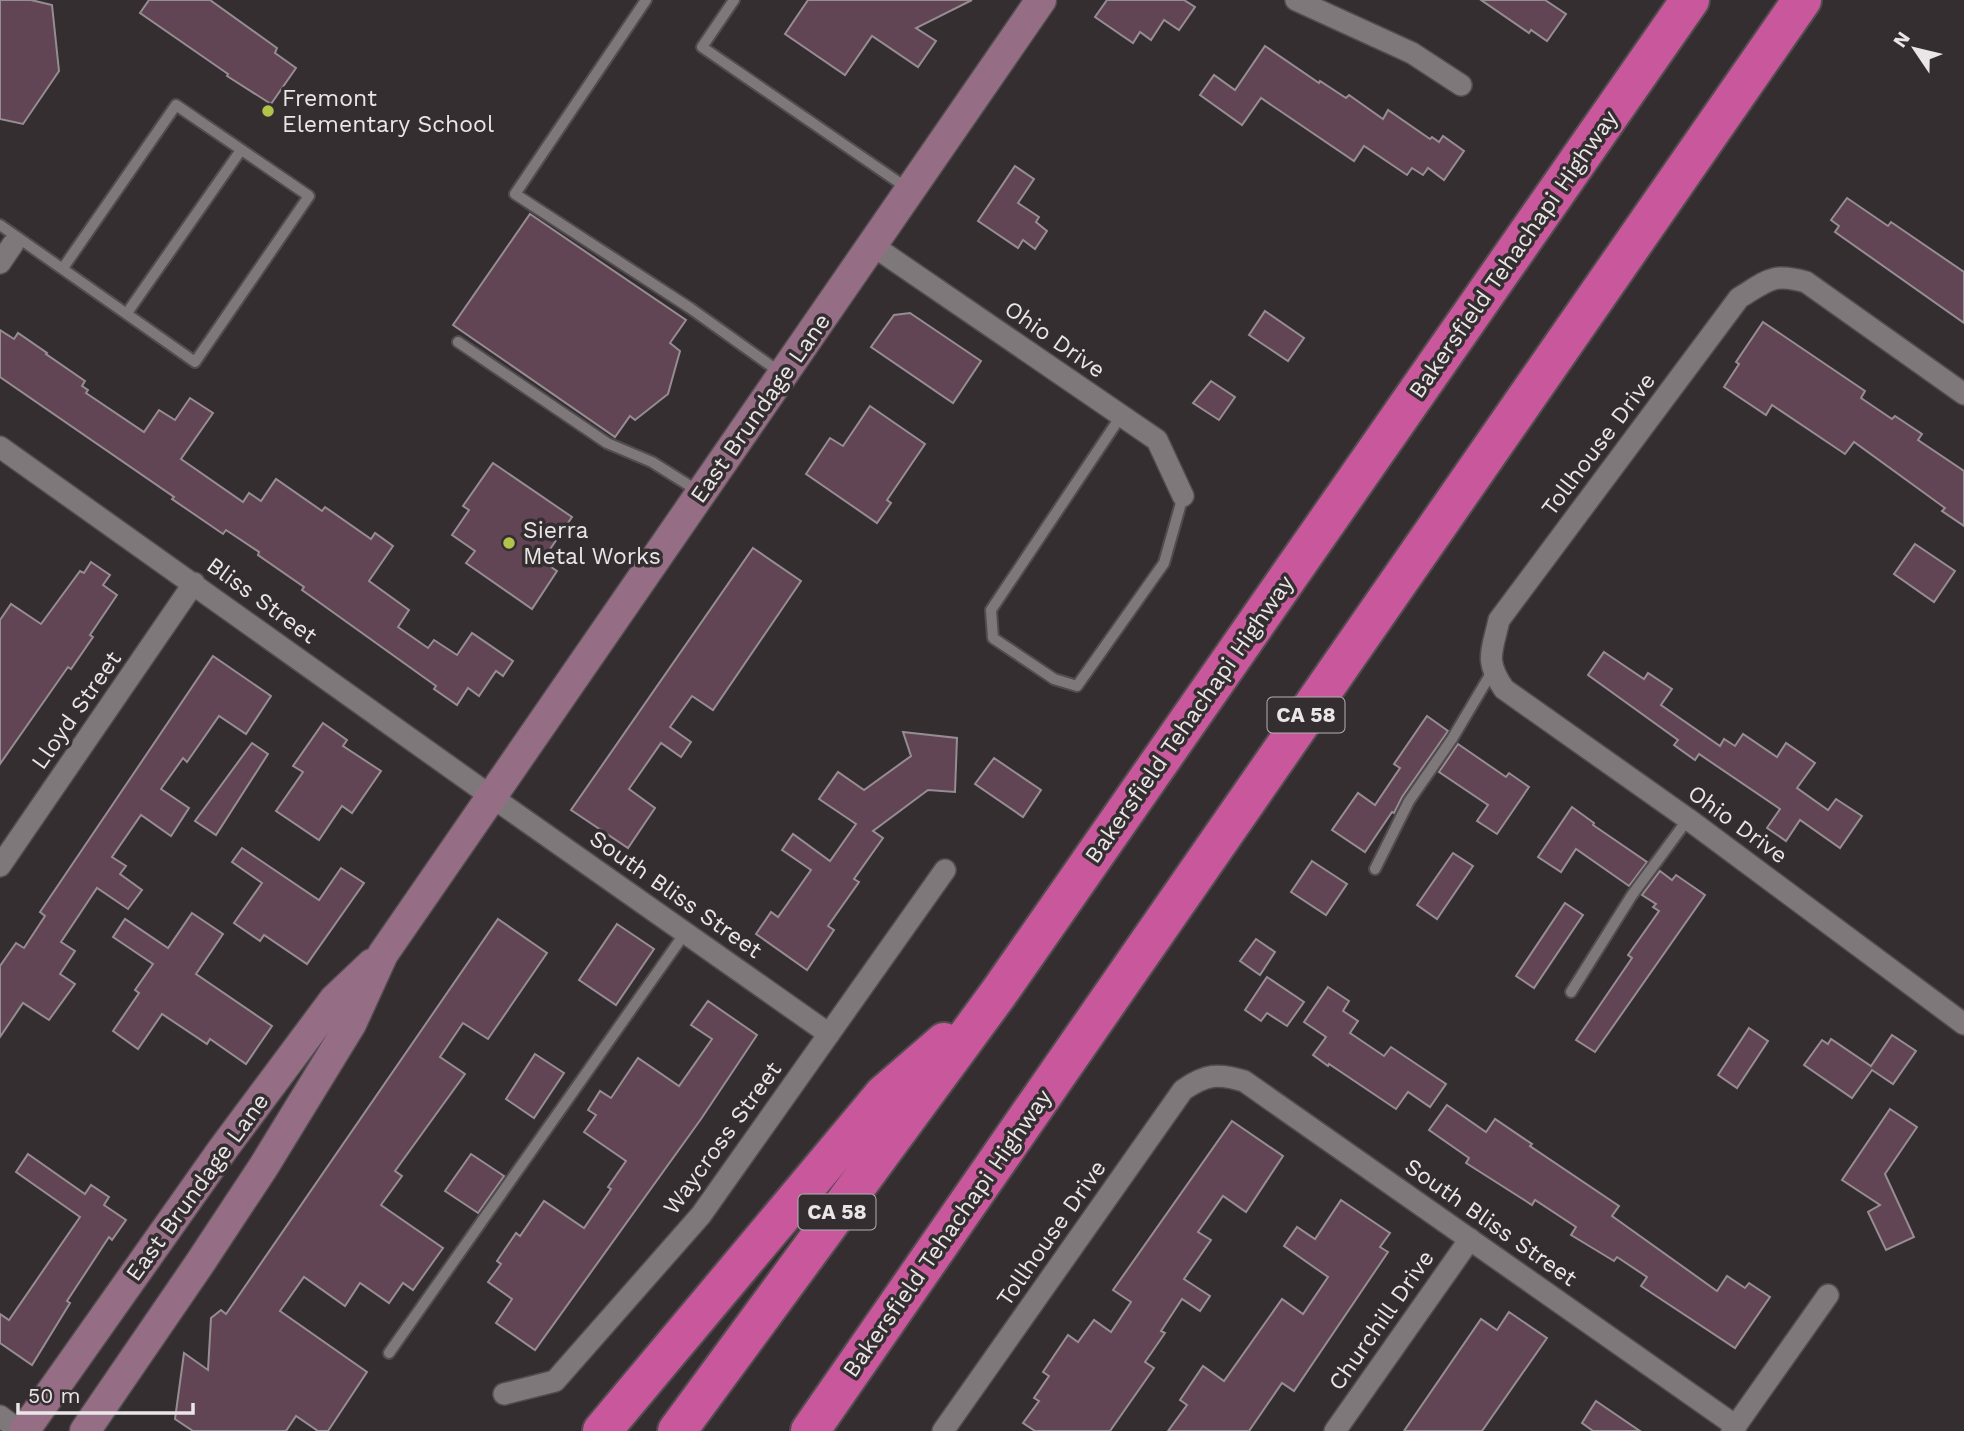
<svg xmlns="http://www.w3.org/2000/svg" width="1964" height="1431" font-family="'Work Sans',sans-serif">
<style>
.building{fill:#624554;stroke:#958d91;stroke-width:2}
.lines{fill:none;stroke-linecap:round;stroke-linejoin:round}
.lane-casing{stroke:#524c4f;stroke-width:14}
.street-casing{stroke:#524c4f;stroke-width:24}
.secondary-casing{stroke:#524c4f;stroke-width:33}
.highway-casing{stroke:#524c4f;stroke-width:42}
.lane{stroke:#7f787b;stroke-width:10}
.street{stroke:#7f787b;stroke-width:21}
.secondary{stroke:#956e85;stroke-width:30}
.highway{stroke:#c8589b;stroke-width:38}
.poi-dot{fill:#b2c34c;stroke:#342e31;stroke-width:2.5}
.labels{text-anchor:middle;stroke-width:7;stroke-linejoin:round;paint-order:stroke}
.shield{fill:#342e31;stroke:#b3afb1;stroke-width:2}
.shield-label{font-size:21px;font-weight:bold;fill:#eae6e8}
.poi-label{font-size:23px;fill:#eae6e8;stroke:#342e31;text-anchor:start}
.street-label{font-size:23px;fill:#eae6e8;stroke:#342e31}
</style>
<rect width="100%" height="100%" fill="#342e31"/>
<!-- building -->
<g class="building">
<polygon points="0,0 31,0 52,5 59,71 23,124 0,119"/>
<polygon points="149,0 210,0 277,48 275,53 296,68 271,104 227,76 228,74 140,13"/>
<polygon points="808,0 972,0 916,28 936,41 918,67 872,36 845,75 785,34"/>
<polygon points="1107,0 1184,0 1195,7 1179,30 1164,20 1151,40 1140,32 1133,43 1095,17"/>
<polygon points="1481,0 1545,0 1566,14 1547,41 1531,30 1529,33"/>
<polygon points="1265,46 1319,83 1320,81 1346,98 1349,95 1383,119 1388,110 1430,139 1432,137 1439,142 1443,136 1464,151 1444,180 1428,168 1423,175 1412,168 1407,175 1364,146 1354,161 1261,98 1242,125 1200,95 1214,75 1235,90"/>
<polygon points="1015,166 1034,179 1018,203 1039,217 1036,222 1047,231 1035,249 1023,240 1018,248 978,221"/>
<polygon points="1847,198 1888,226 1891,222 1964,272 1964,323 1835,232 1839,226 1831,220"/>
<polygon points="530,214 686,320 670,343 680,351 668,394 635,420 630,416 615,437 453,325"/>
<polygon points="1265,311 1304,338 1288,361 1249,335"/>
<polygon points="910,313 981,361 953,403 871,347 894,315"/>
<polygon points="1763,322 1865,391 1861,398 1892,419 1895,416 1922,434 1918,440 1964,471 1964,526 1942,511 1945,508 1854,442 1845,454 1772,405 1766,415 1724,387 1739,364 1736,362"/>
<polygon points="0,330 14,339 18,333 47,353 46,354 85,381 82,386 88,390 86,393 144,432 159,410 175,420 190,398 213,413 181,459 243,502 249,493 261,501 276,479 322,511 325,507 371,539 375,533 393,546 369,581 409,610 398,627 428,648 434,640 457,655 472,633 513,661 503,676 496,671 479,696 468,688 457,705 434,689 436,686 302,590 304,587 258,555 259,552 226,530 223,534 172,499 174,497 0,377"/>
<polygon points="1211,381 1235,397 1219,420 1193,403"/>
<polygon points="870,406 925,444 887,500 891,503 877,523 806,474 830,438 843,446"/>
<polygon points="493,463 572,517 542,561 557,571 532,609 466,563 475,551 452,535 469,510 463,506"/>
<polygon points="1915,544 1955,571 1934,602 1894,574"/>
<polygon points="753,548 801,581 713,710 692,696 670,727 691,742 681,757 661,743 629,789 655,808 628,848 571,810"/>
<polygon points="91,562 110,575 103,585 117,595 90,635 93,637 71,669 68,667 0,764 0,620 11,604 41,624 80,571 84,573"/>
<polygon points="1604,652 1644,679 1648,673 1672,689 1661,705 1720,746 1724,739 1735,746 1743,734 1777,757 1786,743 1815,763 1797,788 1828,810 1836,799 1862,816 1840,848 1800,820 1786,841 1767,828 1780,809 1699,754 1695,760 1674,745 1678,740 1588,675"/>
<polygon points="213,656 271,696 246,734 219,716 187,762 183,758 161,789 189,808 171,836 141,815 112,857 126,866 120,874 142,890 128,909 97,888 61,942 75,951 60,974 75,984 49,1020 23,1003 0,1037 0,966 16,943 24,948 45,916 40,912"/>
<polygon points="1427,716 1448,731 1402,797 1394,813 1392,812 1365,852 1332,830 1358,793 1375,805 1400,768 1394,764"/>
<polygon points="323,723 347,740 343,746 381,771 352,813 342,806 319,840 276,811 303,772 293,766"/>
<polygon points="903,732 957,738 955,792 928,790 873,831 883,838 854,879 859,882 828,926 834,930 807,970 756,934 771,912 778,917 811,870 782,850 793,834 830,861 856,824 819,799 838,772 864,790 911,756"/>
<polygon points="252,743 268,754 216,835 195,821"/>
<polygon points="1458,744 1506,777 1509,773 1529,787 1497,834 1477,821 1488,805 1439,772"/>
<polygon points="994,758 1041,790 1023,817 975,784"/>
<polygon points="1572,807 1594,823 1593,825 1647,862 1629,886 1576,849 1561,872 1538,857"/>
<polygon points="242,848 319,900 341,868 364,883 307,964 264,935 260,941 234,923 262,883 232,862"/>
<polygon points="1453,853 1473,866 1437,919 1417,905"/>
<polygon points="1312,861 1347,884 1326,915 1291,892"/>
<polygon points="1660,871 1672,880 1676,875 1705,895 1595,1052 1576,1040 1632,958 1628,955 1659,911 1653,907 1656,904 1642,895"/>
<polygon points="1565,903 1583,915 1534,988 1516,976"/>
<polygon points="192,913 223,934 196,974 272,1026 246,1064 210,1039 207,1044 162,1014 138,1049 113,1031 139,993 135,990 153,964 113,937 125,919 168,948"/>
<polygon points="498,919 547,953 488,1039 463,1023 440,1057 465,1074 395,1171 402,1176 381,1205 443,1248 413,1290 403,1283 389,1303 360,1283 345,1306 304,1277 280,1311 367,1372 328,1431 318,1431 296,1416 286,1431 193,1431 175,1419 184,1353 208,1370 211,1318 221,1310 226,1314"/>
<polygon points="617,924 654,949 616,1005 579,980"/>
<polygon points="1256,939 1275,952 1260,975 1240,961"/>
<polygon points="1267,977 1304,1002 1287,1026 1267,1013 1261,1021 1245,1010"/>
<polygon points="1328,987 1349,1001 1343,1011 1358,1021 1350,1033 1384,1056 1391,1047 1446,1084 1430,1107 1408,1092 1396,1109 1329,1064 1328,1066 1313,1055 1326,1037 1304,1022"/>
<polygon points="708,1001 757,1035 701,1119 535,1350 496,1323 512,1299 488,1282 501,1264 497,1261 516,1233 520,1236 544,1201 584,1228 611,1189 608,1187 626,1161 584,1132 596,1115 588,1110 600,1091 611,1098 638,1058 679,1086 712,1039 691,1025"/>
<polygon points="1749,1028 1768,1041 1737,1088 1718,1075"/>
<polygon points="1892,1035 1916,1051 1893,1084 1872,1070 1852,1098 1804,1065 1822,1040 1828,1044 1831,1039 1871,1066"/>
<polygon points="535,1054 564,1073 534,1118 506,1099"/>
<polygon points="1447,1105 1486,1132 1495,1119 1532,1144 1530,1146 1619,1206 1612,1216 1717,1291 1727,1276 1745,1288 1749,1283 1770,1297 1735,1348 1641,1286 1647,1277 1617,1257 1614,1261 1571,1235 1576,1227 1535,1200 1532,1205 1466,1163 1469,1158 1429,1130"/>
<polygon points="1890,1109 1917,1127 1885,1174 1914,1237 1886,1250 1868,1212 1880,1205 1842,1180"/>
<polygon points="1232,1121 1283,1156 1246,1212 1223,1196 1198,1232 1211,1240 1184,1279 1210,1296 1200,1311 1182,1299 1161,1331 1165,1333 1145,1362 1154,1368 1110,1431 1035,1431 1023,1423 1039,1401 1034,1398 1049,1376 1043,1372 1068,1335 1078,1342 1094,1320 1111,1332 1131,1302 1113,1290"/>
<polygon points="28,1154 85,1194 91,1185 109,1197 104,1205 126,1220 112,1240 109,1237 67,1301 70,1303 32,1365 0,1343 0,1314 9,1320 80,1217 16,1172"/>
<polygon points="471,1154 504,1176 478,1213 445,1191"/>
<polygon points="1341,1200 1390,1233 1380,1247 1388,1252 1294,1391 1282,1383 1249,1431 1168,1431 1187,1405 1180,1400 1203,1366 1224,1381 1282,1299 1303,1314 1328,1277 1284,1246 1297,1227 1315,1239"/>
<polygon points="1509,1312 1547,1338 1482,1431 1404,1431 1481,1319 1497,1330"/>
<polygon points="1596,1401 1640,1431 1593,1431 1582,1423"/>
</g>
<g class="lines">
<defs>
<g id="lane">
<polyline points="646,0 515,194 690,308 781,373"/>
<polyline points="734,0 702,47 907,188"/>
<polyline points="0,225 195,362 309,196 176,105 63,268"/>
<polyline points="127,313 241,150"/>
<polyline points="458,342 607,443 652,462 698,491"/>
<polyline points="1121,416 991,610 993,638 1054,679 1077,686 1164,563 1183,496"/>
<polyline points="1375,869 1409,801 1452,739 1493,670"/>
<polyline points="1571,992 1632,895 1688,819"/>
<polyline points="389,1353 685,933"/>
</g>
<g id="street">
<polyline points="1296,0 1412,53 1461,85"/>
<polyline points="872,245 1157,440 1183,496"/>
<polyline points="0,263 13,244"/>
<path d="M1964,394L1806,282C1773,272 1767,281 1739,298L1499,620C1492,652 1484,660 1504,689L1688,819L1964,1024"/>
<polyline points="0,447 492,797 829,1034"/>
<polyline points="0,866 194,583"/>
<polyline points="504,1394 555,1381 701,1215 945,870"/>
<polyline points="0,1416 20,1431"/>
<path d="M943,1431L1183,1090C1206,1074 1218,1073 1244,1081L1736,1426"/>
<polyline points="1335,1431 1470,1239"/>
<polyline points="1732,1431 1828,1295"/>
</g>
<g id="secondary">
<polyline points="24,1431 223,1149 334,1000 372,964"/>
<polyline points="85,1431 200,1263 264,1166 351,1024 383,954 1041,0"/>
</g>
<g id="highway">
<polyline points="602,1431 884,1094 944,1042"/>
<polyline points="677,1431 998,994 1690,0"/>
<polyline points="810,1431 1802,0"/>
</g>
</defs>
<!-- lane casing -->
<use href="#lane" class="lane-casing"/>
<!-- street casing -->
<use href="#street" class="street-casing"/>
<!-- secondary casing -->
<use href="#secondary" class="secondary-casing"/>
<!-- highway casing -->
<use href="#highway" class="highway-casing"/>
<!-- lane -->
<use href="#lane" class="lane"/>
<!-- street -->
<use href="#street" class="street"/>
<!-- secondary -->
<use href="#secondary" class="secondary"/>
<!-- highway -->
<use href="#highway" class="highway"/>
</g>
<!-- markers -->
<g class="poi-dot">
<circle cx="268" cy="111" r="7"/>
<circle cx="509" cy="543" r="7"/>
</g>
<g class="labels">
<!-- shield labels -->
<g class="shield">
<rect x="1267.5" y="697.5" width="77" height="35" rx="5"/>
<rect x="798.5" y="1194.5" width="77" height="35" rx="5"/>
</g>
<g class="shield-label">
<text x="1306" y="722">CA 58</text>
<text x="837" y="1219">CA 58</text>
</g>
<!-- poi labels -->
<g class="poi-label">
<text x="282" y="106">Fremont<tspan x="282" dy="26">Elementary School</tspan></text>
<text x="523" y="538">Sierra<tspan x="523" dy="26">Metal Works</tspan></text>
</g>
<!-- street labels -->
<g class="street-label">
<text transform="translate(1513 254) rotate(-55)" y="8">Bakersfield Tehachapi Highway</text>
<text transform="translate(1055 339) rotate(35)" y="8">Ohio Drive</text>
<text transform="translate(760 408) rotate(-55)" y="8">East Brundage Lane</text>
<text transform="translate(1598 444) rotate(-53)" y="8">Tollhouse Drive</text>
<text transform="translate(262 600) rotate(36)" y="8">Bliss Street</text>
<text transform="translate(76 710) rotate(-55)" y="8">Lloyd Street</text>
<text transform="translate(1189 719) rotate(-55)" y="8">Bakersfield Tehachapi Highway</text>
<text transform="translate(1738 824) rotate(36)" y="8">Ohio Drive</text>
<text transform="translate(676 894) rotate(35)" y="8">South Bliss Street</text>
<text transform="translate(722 1138) rotate(-54)" y="8">Waycross Street</text>
<text transform="translate(197 1187) rotate(-54)" y="8">East Brundage Lane</text>
<text transform="translate(1491 1222) rotate(35)" y="8">South Bliss Street</text>
<text transform="translate(947 1233) rotate(-55)" y="8">Bakersfield Tehachapi Highway</text>
<text transform="translate(1051 1233) rotate(-55)" y="8">Tollhouse Drive</text>
<text transform="translate(1381 1320) rotate(-55)" y="8">Churchill Drive</text>
</g>
</g>
<!-- north arrow -->
<g transform="translate(1915 49) rotate(305)" stroke="#342e31" stroke-width="5" paint-order="stroke">
<path d="M0-5L12 26L0 18L-12 26Z" fill="#eae6e8"/>
<text y="-10" font-size="19" font-weight="bold" text-anchor="middle" fill="#eae6e8">N</text>
</g>
<!-- scale -->
<path d="M18 1403v10h175v-10" fill="none" stroke="#eae6e8" stroke-width="3.5"/>
<text x="28" y="1403" font-size="21" fill="#eae6e8" stroke="#342e31" stroke-width="5" paint-order="stroke">50 m</text>
</svg>
